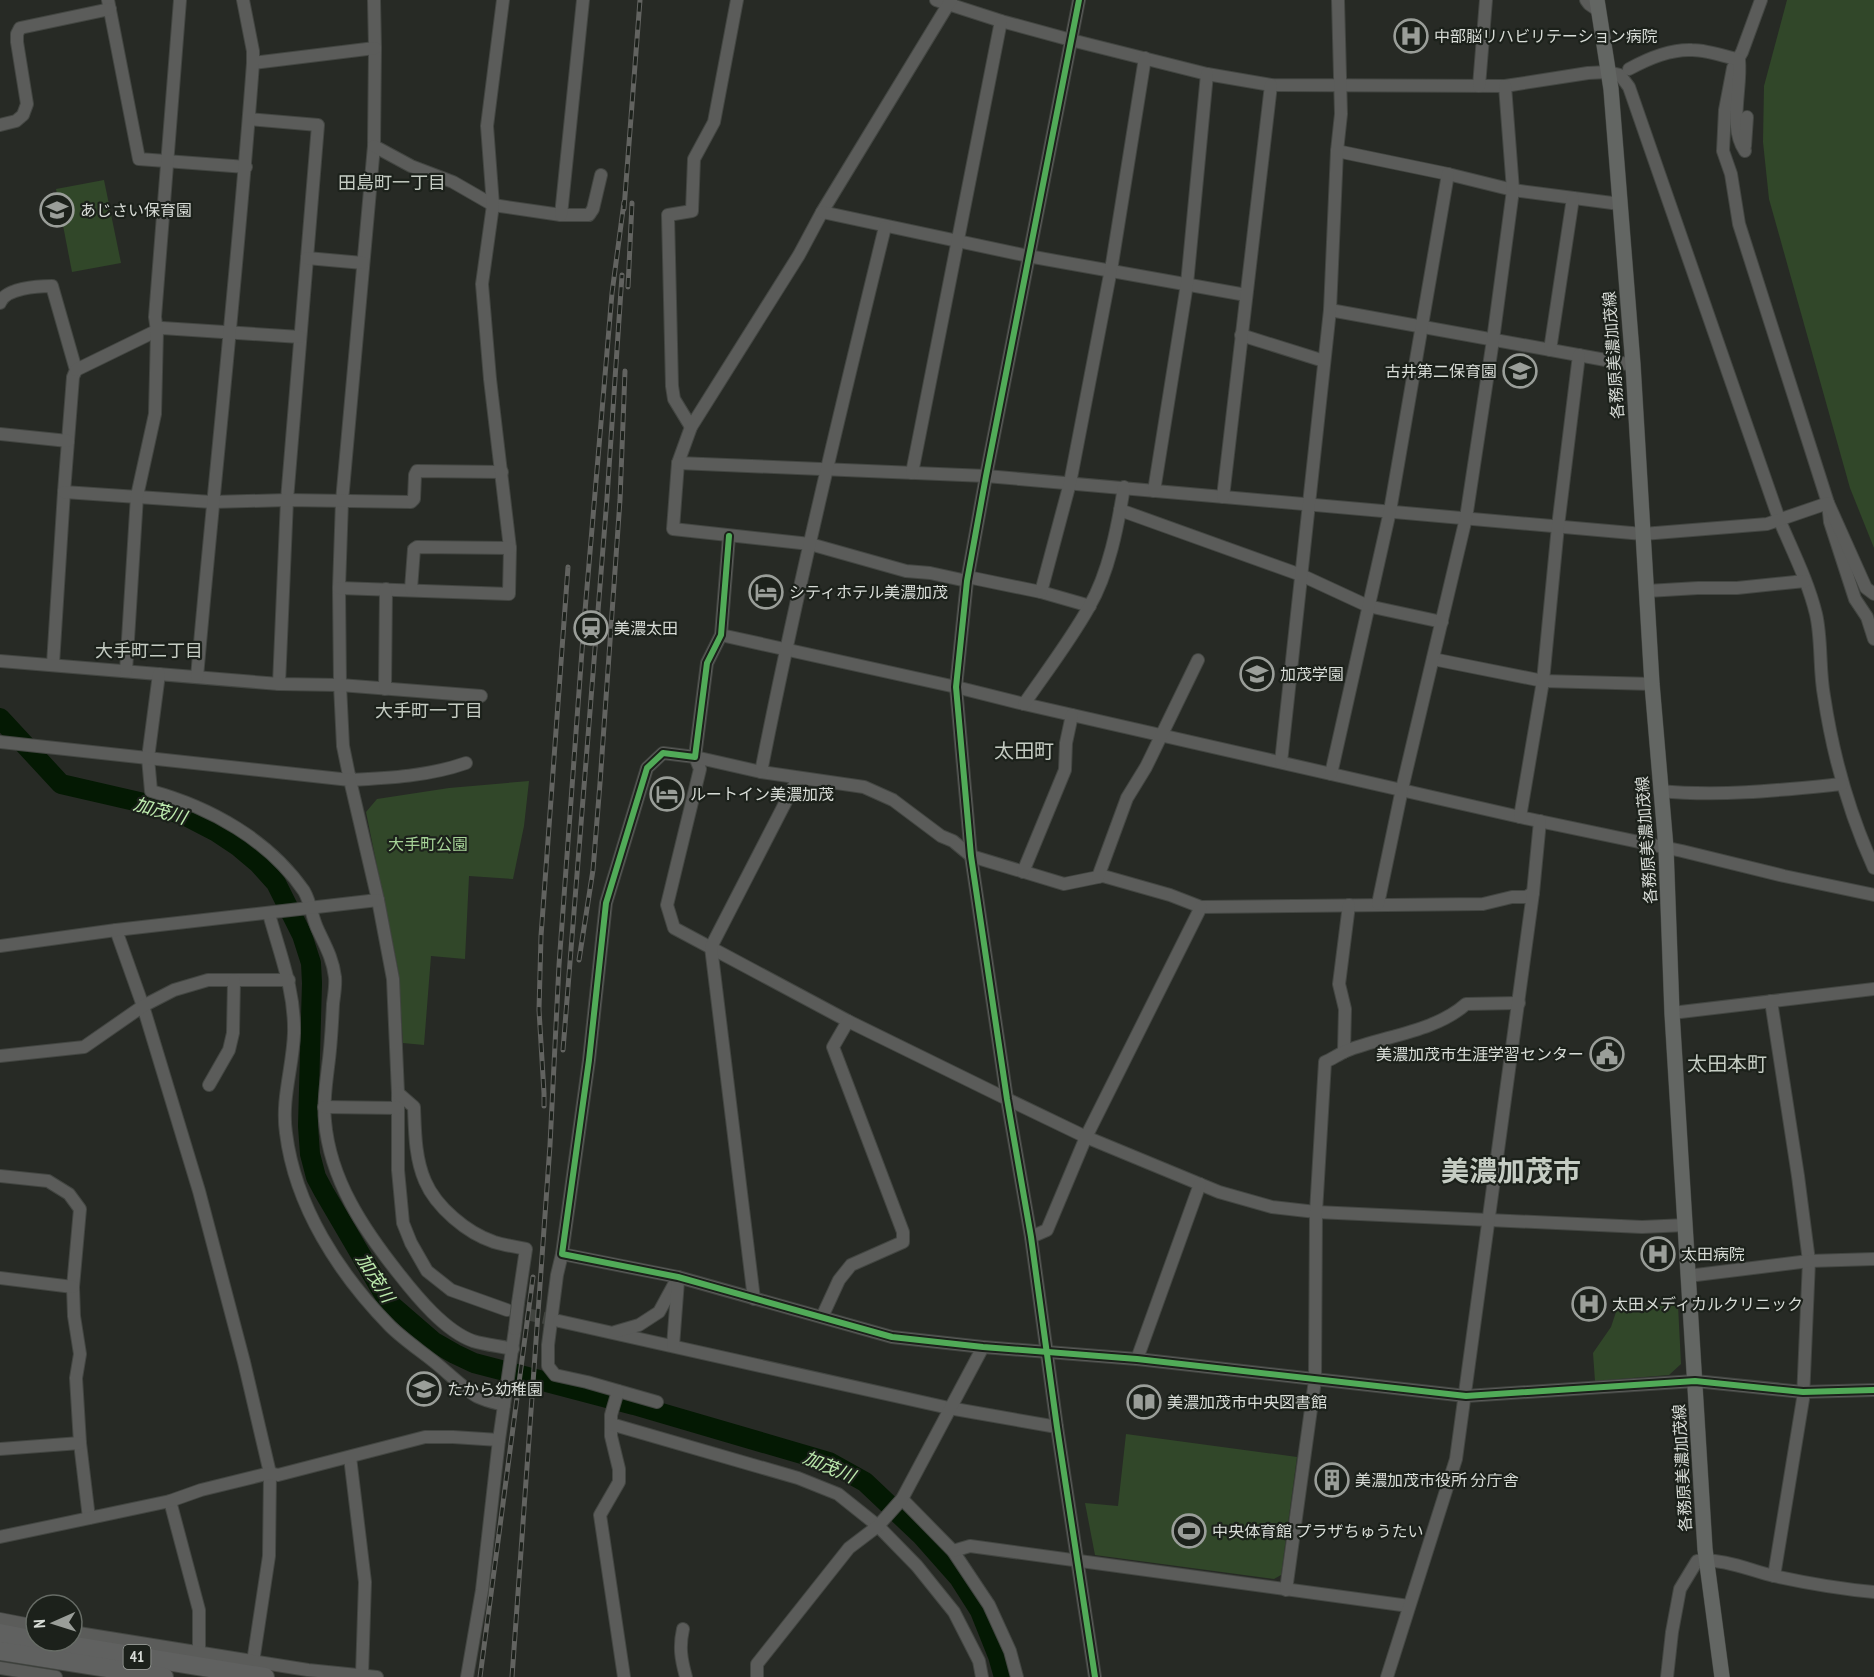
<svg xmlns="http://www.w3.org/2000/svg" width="1874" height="1677" font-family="'PT Sans Narrow','Noto Sans JP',sans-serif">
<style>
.green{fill:#314729}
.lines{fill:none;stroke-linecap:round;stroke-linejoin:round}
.river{stroke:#041903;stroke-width:20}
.minor-tunnel{stroke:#424540;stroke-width:12;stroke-dasharray:12 6;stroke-linecap:butt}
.minor-casing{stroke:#434642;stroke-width:14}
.major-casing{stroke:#434642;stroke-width:16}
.highway-casing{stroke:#434642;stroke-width:20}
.minor{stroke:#5b5c5a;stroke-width:12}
.major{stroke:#636663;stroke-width:15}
.highway{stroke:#606160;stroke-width:18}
.rail-casing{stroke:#626360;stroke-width:5}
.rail{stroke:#1c211b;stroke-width:3;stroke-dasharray:9;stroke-linecap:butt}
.minor-bridge-casing{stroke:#434642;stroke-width:14;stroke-linecap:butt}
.minor-bridge{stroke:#5b5c5a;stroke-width:12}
.cycleway-casing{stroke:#1c211b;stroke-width:10}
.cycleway{stroke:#51ab58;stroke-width:6}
.labels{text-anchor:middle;stroke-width:4.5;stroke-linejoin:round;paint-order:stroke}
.shield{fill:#1c211b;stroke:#a0a49f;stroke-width:1.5}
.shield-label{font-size:15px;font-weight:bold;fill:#d8dcd7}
.poi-label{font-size:16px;fill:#d8dcd7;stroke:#1c211b;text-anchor:start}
.street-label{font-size:16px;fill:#d8dcd7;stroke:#1c211b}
.park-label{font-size:16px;fill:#a6d397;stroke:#1c211b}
.neighbourhood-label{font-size:18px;fill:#c5ccc3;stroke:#1c211b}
.water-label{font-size:18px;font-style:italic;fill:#bdebae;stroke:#1c211b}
.quarter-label{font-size:20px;fill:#c5ccc3;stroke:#1c211b}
.town-label{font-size:28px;font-weight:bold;fill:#c5ccc3;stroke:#1c211b}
</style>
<rect width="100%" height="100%" fill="#272a25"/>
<!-- green -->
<g class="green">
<polygon points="1787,0 1874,0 1874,548 1850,488 1769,199 1763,142 1764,86"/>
<polygon points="104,180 121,263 72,272 56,189"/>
<polygon points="529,781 524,826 513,879 469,876 465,959 431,956 424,1045 403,1043 398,969 366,812 377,799 449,788"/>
<polygon points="1678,1305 1681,1364 1669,1375 1595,1381 1593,1353 1611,1327 1618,1306"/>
<polygon points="1126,1434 1297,1457 1281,1575 1274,1579 1095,1555 1085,1503 1118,1506"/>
</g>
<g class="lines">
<!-- river -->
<polyline class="river" points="0,718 61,784 161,807 188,817 215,831 239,847 258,863 276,883 302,935 311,963 312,983 308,1126 310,1154 316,1177 324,1192 389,1303 434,1342 455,1354 474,1363 634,1405 829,1462 865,1482 921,1535 959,1578 980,1611 998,1656 1004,1677"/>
<!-- minor-tunnel -->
<polyline class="minor-tunnel" points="508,1310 559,1321"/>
<defs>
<g id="minor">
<polyline points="108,0 139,159 246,167"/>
<path d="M374,0L375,48L374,146L342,501L339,588L340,685L343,746L350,780C390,778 429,776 466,763"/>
<path d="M936,0L1001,21L1071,40L1207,74L1271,85L1505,86L1588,73L1608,72L1620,75L1629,87L1779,519C1792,550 1808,581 1816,614C1822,640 1819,669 1824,696C1833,756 1849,813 1874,868"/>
<polyline points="951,0 822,212 799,255 691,427 678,463 673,529 810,544 906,571 930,573 967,581"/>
<polyline points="1079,0 986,476 967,581 956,687 971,856 1007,1099 1031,1237 1057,1427 1095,1677"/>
<polyline points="1586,0 1589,4 1599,11"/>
<polyline points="1761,0 1742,52 1733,68 1725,110 1723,151 1731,174 1739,224 1828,503 1830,522 1855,599 1867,617 1874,639"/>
<polyline points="253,63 375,48"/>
<path d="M1629,69C1647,59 1670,49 1692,50C1707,50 1724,56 1739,60C1742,88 1728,126 1745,151"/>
<polyline points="1479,86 1486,0"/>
<polyline points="249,119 318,125 287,500 279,684"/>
<polyline points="0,125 16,121 23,115 27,104 17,42 17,34 20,28 110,9"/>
<polyline points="374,146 411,166 453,182 493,205 561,215 589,215 593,209 601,175"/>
<polyline points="1745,146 1747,117"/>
<polyline points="1337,151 1448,174 1513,190 1620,204"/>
<polyline points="822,212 1028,256 1246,295"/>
<polyline points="561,215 583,0"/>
<polyline points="307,258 363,263"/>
<path d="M0,303C5,288 38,286 52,286L76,370L73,377L64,492L53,664"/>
<polyline points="1330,310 1633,365"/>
<polyline points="1241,335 1324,361"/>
<polyline points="1550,350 1573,198"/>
<polyline points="76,370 162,328 300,337"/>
<polyline points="691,427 674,399 672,386 668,215 692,211 694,159 714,122 737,0"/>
<polyline points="0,434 68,441"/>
<polyline points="678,463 986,476 1643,534 1767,524 1828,503 1866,588 1874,594"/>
<polyline points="912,473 1001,21"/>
<polyline points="1154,491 1187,284 1207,74"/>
<polyline points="64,492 212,502 287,500 411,502 414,499 415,475 417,471 502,472"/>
<polyline points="1223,497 1271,85"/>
<polyline points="1120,510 1301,575 1368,606 1442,622"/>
<polyline points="729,536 721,635 707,663 695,757 663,753 647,768 606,903 589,1060 562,1254 678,1277 892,1337 983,1347 1137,1359 1466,1396 1695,1381 1803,1392 1874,1390"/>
<polyline points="968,577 1041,592 1090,606"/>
<polyline points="339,588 509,594 510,548 490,379 482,284 493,205 487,126 503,0"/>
<polyline points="411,589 414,549 417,547 510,548"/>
<polyline points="1647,591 1698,588 1737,588 1805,581"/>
<polyline points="1041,592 1070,483 1112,264 1145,58"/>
<polyline points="721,635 956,687 1024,704 1520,817 1682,851 1784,876 1874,895"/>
<polyline points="1433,659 1543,681 1652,684"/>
<polyline points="0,661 279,684 340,685 481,696"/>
<polyline points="126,671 137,496 155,414 157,331 155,317 180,0"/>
<path d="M159,674L148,758L151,791C210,807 269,840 304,891C311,903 312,918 318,930C325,945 333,959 335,977C336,985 334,995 333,1004C332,1025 331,1046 328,1067C326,1085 323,1103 325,1121C330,1180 364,1230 399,1274C417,1297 445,1331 473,1341C486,1345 500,1346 513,1349"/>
<path d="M197,677C215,472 238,268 253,63V51L243,0"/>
<polyline points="385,689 386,589"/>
<path d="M1024,704C1046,672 1070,641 1089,607C1109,573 1118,525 1124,487"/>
<polyline points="0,742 350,780 378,900 393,979 398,1093 398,1170 403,1223 411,1243 427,1271 451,1290 507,1310"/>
<polyline points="695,757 700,769 667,905 674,928 848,1021 1007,1099 1086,1137 1219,1192 1272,1207 1316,1212 1642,1227 1686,1225"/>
<polyline points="695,757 761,772 864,787 893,800 941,836 953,841 971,856 1064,884 1103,876 1170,895 1201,907 1483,904 1512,897 1526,897 1533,893"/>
<polyline points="1281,762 1330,310 1337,151 1341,114 1338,0"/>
<path d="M761,772C797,589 841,408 885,227"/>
<polyline points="1331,774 1390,511 1448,174"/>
<path d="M1660,791C1721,797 1782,790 1842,784"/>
<polyline points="1520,817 1543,681 1558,526 1579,355"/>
<polyline points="1023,872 1065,770 1066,743 1072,715"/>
<polyline points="1098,877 1127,798 1146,767 1198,660"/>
<polyline points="1378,904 1402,789 1466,518 1493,340 1513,190 1505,86"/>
<path d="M269,914C280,954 295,991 294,1033C293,1067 281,1099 286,1133C295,1206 339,1274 390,1326C402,1338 418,1349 432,1360C445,1370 465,1390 478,1397C486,1401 496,1403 504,1405"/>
<polyline points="116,930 143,1006 199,1191 244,1362 270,1473 269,1556 253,1662"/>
<polyline points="0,946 116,930 378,900"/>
<polyline points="1771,1001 1798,1176 1809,1261 1803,1399 1774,1576"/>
<polyline points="1672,1013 1874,989"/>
<polyline points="1344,1052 1345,1009 1339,984 1349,905"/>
<polyline points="0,1056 84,1047 143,1006 174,990 208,980 289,980"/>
<polyline points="209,1085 229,1050 233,1033 234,980"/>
<path d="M398,1093L414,1107C415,1132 415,1158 425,1181C436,1207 467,1233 494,1242C504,1245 515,1247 526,1249L518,1303"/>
<polyline points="324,1107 398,1108"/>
<polyline points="0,1176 48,1181 69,1194 80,1209 73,1287 74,1316 80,1354 76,1378 80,1443 89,1518"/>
<polyline points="1031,1237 1047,1230 1086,1137 1201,907"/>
<polyline points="562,1254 557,1275 548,1345 548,1366 555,1375 587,1382 657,1402"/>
<polyline points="1688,1276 1809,1261 1874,1259"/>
<polyline points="0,1278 73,1287"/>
<polyline points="754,1299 711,947 798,778"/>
<polyline points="822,1317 839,1280 851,1265 903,1242 903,1232 833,1047 848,1021"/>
<polyline points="559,1321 949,1408 1057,1427"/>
<polyline points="615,1332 639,1325 659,1312 678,1277"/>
<polyline points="673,1346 678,1281"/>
<polyline points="1137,1359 1200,1184"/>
<polyline points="618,1391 611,1415 611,1436 619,1469 619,1482 600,1515 624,1677"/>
<polyline points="611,1424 798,1478 838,1494 878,1526 917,1566 954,1612 979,1661 982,1677"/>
<polyline points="0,1449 80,1443"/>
<polyline points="350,1457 365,1582 362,1675"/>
<polyline points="902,1499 953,1551 989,1605 1010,1651 1017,1677"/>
<polyline points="170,1501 199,1610 199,1653"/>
<polyline points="0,1537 170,1501 201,1490 270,1473 278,1475 425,1437 453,1437 499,1440"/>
<polyline points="953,1551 970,1546 1409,1606"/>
<path d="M1286,1590L1315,1380L1316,1212L1325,1062C1332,1059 1339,1054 1346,1051C1383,1036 1435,1032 1466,1004L1519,1003"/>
<polyline points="0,1619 36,1626"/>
<path d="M683,1629C679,1647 681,1659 686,1677"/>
<polyline points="72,1632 308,1670 377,1677"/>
<polyline points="0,1668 56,1677"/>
<polyline points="467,1677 482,1590 499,1440 515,1329"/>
<polyline points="757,1677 757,1664 849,1548 878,1526 902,1499 983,1347"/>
<polyline points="1387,1677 1456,1459 1533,893 1540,821"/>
<path d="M1667,1677L1672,1632L1680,1589L1697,1561C1723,1558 1749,1570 1774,1576C1806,1583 1840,1589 1874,1592"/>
</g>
<polyline id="major" points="1597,0 1611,89 1633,365 1652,684 1666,848 1672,1013 1705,1549 1722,1677"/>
<g id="highway">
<polyline points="0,1633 36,1640"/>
<polyline points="44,1641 265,1677"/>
<polyline points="0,1651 164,1677"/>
</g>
</defs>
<!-- minor casing -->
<use href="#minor" class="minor-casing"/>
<!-- major casing -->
<use href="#major" class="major-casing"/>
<!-- highway casing -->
<use href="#highway" class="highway-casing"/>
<!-- minor -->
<use href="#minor" class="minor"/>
<!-- major -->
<use href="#major" class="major"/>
<!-- highway -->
<use href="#highway" class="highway"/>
<defs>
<g id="rail">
<polyline points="624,209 640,0"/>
<polyline points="628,287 632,203"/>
<polyline points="579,960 593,870 600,783 620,500 625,371"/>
<polyline points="563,1050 607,498 622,275"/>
<polyline points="544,1106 544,1093 539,1010 541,936 568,567"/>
<polyline points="480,1677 533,1277"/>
<polyline points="512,1677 550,1145 559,965 584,623 612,293 624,202"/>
</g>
</defs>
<!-- rail casing -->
<use href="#rail" class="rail-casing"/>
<!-- rail -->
<use href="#rail" class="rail"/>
<defs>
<polyline id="minor-bridge" points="515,1329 518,1303"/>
</defs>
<!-- minor-bridge casing -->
<use href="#minor-bridge" class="minor-bridge-casing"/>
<!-- minor-bridge -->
<use href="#minor-bridge" class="minor-bridge"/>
<defs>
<g id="cycleway">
<polyline points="1079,0 986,476 967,581 956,687 971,856 1007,1099 1031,1237 1057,1427 1095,1677"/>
<polyline points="729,536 721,635 707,663 695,757 663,753 647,768 606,903 589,1060 562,1254 678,1277 892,1337 983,1347 1137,1359 1466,1396 1695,1381 1803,1392 1874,1390"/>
</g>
</defs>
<!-- cycleway casing -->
<use href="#cycleway" class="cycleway-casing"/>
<!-- cycleway -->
<use href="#cycleway" class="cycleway"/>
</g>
<!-- icons -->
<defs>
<symbol id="hospital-ring" viewBox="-11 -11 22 22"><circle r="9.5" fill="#1c211b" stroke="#9a9e99" stroke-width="1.5"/><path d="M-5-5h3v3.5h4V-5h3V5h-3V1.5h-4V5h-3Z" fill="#9a9e99"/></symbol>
<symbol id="school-ring" viewBox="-11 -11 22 22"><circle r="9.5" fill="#1c211b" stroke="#9a9e99" stroke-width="1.5"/><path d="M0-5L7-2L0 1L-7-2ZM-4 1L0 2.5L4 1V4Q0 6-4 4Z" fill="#9a9e99"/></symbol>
<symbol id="hotel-ring" viewBox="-11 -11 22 22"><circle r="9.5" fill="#1c211b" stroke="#9a9e99" stroke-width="1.5"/><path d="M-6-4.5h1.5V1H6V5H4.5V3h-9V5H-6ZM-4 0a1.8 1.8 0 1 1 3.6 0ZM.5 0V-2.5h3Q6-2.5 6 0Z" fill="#9a9e99"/></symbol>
<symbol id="station-ring" viewBox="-11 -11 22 22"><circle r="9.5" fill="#1c211b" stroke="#9a9e99" stroke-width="1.5"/><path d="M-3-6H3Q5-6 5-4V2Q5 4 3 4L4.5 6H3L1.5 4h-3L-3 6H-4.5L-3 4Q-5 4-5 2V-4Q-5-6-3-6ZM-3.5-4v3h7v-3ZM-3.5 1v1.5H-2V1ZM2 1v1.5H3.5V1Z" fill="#9a9e99"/></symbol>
<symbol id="civic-ring" viewBox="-11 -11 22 22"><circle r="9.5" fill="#1c211b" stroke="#9a9e99" stroke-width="1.5"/><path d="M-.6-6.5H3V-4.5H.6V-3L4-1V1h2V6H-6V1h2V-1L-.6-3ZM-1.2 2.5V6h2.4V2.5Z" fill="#9a9e99"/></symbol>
<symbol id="library-ring" viewBox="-11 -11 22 22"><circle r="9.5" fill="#1c211b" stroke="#9a9e99" stroke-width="1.5"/><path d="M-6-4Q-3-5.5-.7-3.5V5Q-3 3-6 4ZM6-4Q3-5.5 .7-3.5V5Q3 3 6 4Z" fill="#9a9e99"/></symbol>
<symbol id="building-ring" viewBox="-11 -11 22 22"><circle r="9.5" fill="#1c211b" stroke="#9a9e99" stroke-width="1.5"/><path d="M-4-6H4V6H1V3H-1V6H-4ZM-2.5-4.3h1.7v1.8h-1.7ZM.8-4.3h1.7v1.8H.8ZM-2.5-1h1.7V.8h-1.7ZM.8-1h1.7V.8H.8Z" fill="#9a9e99"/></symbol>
<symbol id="stadium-ring" viewBox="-11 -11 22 22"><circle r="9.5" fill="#1c211b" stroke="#9a9e99" stroke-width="1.5"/><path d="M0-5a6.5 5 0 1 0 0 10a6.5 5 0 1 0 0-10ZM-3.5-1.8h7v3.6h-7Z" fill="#9a9e99"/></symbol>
</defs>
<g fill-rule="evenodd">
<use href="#hospital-ring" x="1392" y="17" width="38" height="38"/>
<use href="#school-ring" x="38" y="191" width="38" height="38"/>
<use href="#school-ring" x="1501" y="352" width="38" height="38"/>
<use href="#hotel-ring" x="747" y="573" width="38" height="38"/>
<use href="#station-ring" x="572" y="609" width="38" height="38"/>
<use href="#school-ring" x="1238" y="655" width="38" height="38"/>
<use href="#hotel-ring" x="648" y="775" width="38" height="38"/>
<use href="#civic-ring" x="1588" y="1035" width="38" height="38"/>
<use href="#hospital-ring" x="1639" y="1235" width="38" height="38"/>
<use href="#hospital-ring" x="1570" y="1285" width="38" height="38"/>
<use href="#school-ring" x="405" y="1370" width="38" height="38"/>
<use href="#library-ring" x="1125" y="1383" width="38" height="38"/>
<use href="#building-ring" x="1313" y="1461" width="38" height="38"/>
<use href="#stadium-ring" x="1170" y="1512" width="38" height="38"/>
</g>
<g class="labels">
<!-- shield labels -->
<rect class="shield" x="123.5" y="1645" width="27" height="24" rx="4.5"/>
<g class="shield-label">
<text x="137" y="1662">41</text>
</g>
<!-- poi labels -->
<g class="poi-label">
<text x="1434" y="42">中部脳リハビリテーション病院</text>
<text x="80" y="216">あじさい保育園</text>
<text x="1497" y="377" text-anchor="end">古井第二保育園</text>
<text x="789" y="598">シティホテル美濃加茂</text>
<text x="614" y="634">美濃太田</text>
<text x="1280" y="680">加茂学園</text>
<text x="690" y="800">ルートイン美濃加茂</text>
<text x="1584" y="1060" text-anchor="end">美濃加茂市生涯学習センター</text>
<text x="1681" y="1260">太田病院</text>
<text x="1612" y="1310">太田メディカルクリニック</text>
<text x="447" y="1395">たから幼稚園</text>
<text x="1167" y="1408">美濃加茂市中央図書館</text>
<text x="1355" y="1486">美濃加茂市役所 分庁舎</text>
<text x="1212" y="1537">中央体育館 プラザちゅうたい</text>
</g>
<!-- street labels -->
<g class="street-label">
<text transform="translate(1613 355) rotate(-94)" y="6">各務原美濃加茂線</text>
<text transform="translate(1646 840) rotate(-94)" y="6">各務原美濃加茂線</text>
<text transform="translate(1682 1468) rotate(-93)" y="6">各務原美濃加茂線</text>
</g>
<!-- park labels -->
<g class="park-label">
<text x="428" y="850">大手町公園</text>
</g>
<!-- neighbourhood labels -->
<g class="neighbourhood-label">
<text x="392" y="189">田島町一丁目</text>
<text x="149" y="657">大手町二丁目</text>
<text x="429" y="717">大手町一丁目</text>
</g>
<!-- water labels -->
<g class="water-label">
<text transform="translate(160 811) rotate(16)" y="6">加茂川</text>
<text transform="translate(375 1278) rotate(58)" y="6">加茂川</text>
<text transform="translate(829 1467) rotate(23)" y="6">加茂川</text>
</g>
<!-- quarter labels -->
<g class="quarter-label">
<text x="1024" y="758">太田町</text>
<text x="1727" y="1071">太田本町</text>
</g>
<!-- town labels -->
<g class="town-label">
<text x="1511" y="1181">美濃加茂市</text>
</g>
</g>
<!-- north arrow -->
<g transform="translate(54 1623) rotate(267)"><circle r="28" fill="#1c211b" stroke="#676c66" stroke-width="1.5"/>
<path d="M0-4.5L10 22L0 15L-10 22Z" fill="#9a9e99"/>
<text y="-9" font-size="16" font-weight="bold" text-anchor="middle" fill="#d8dcd7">N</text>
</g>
</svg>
